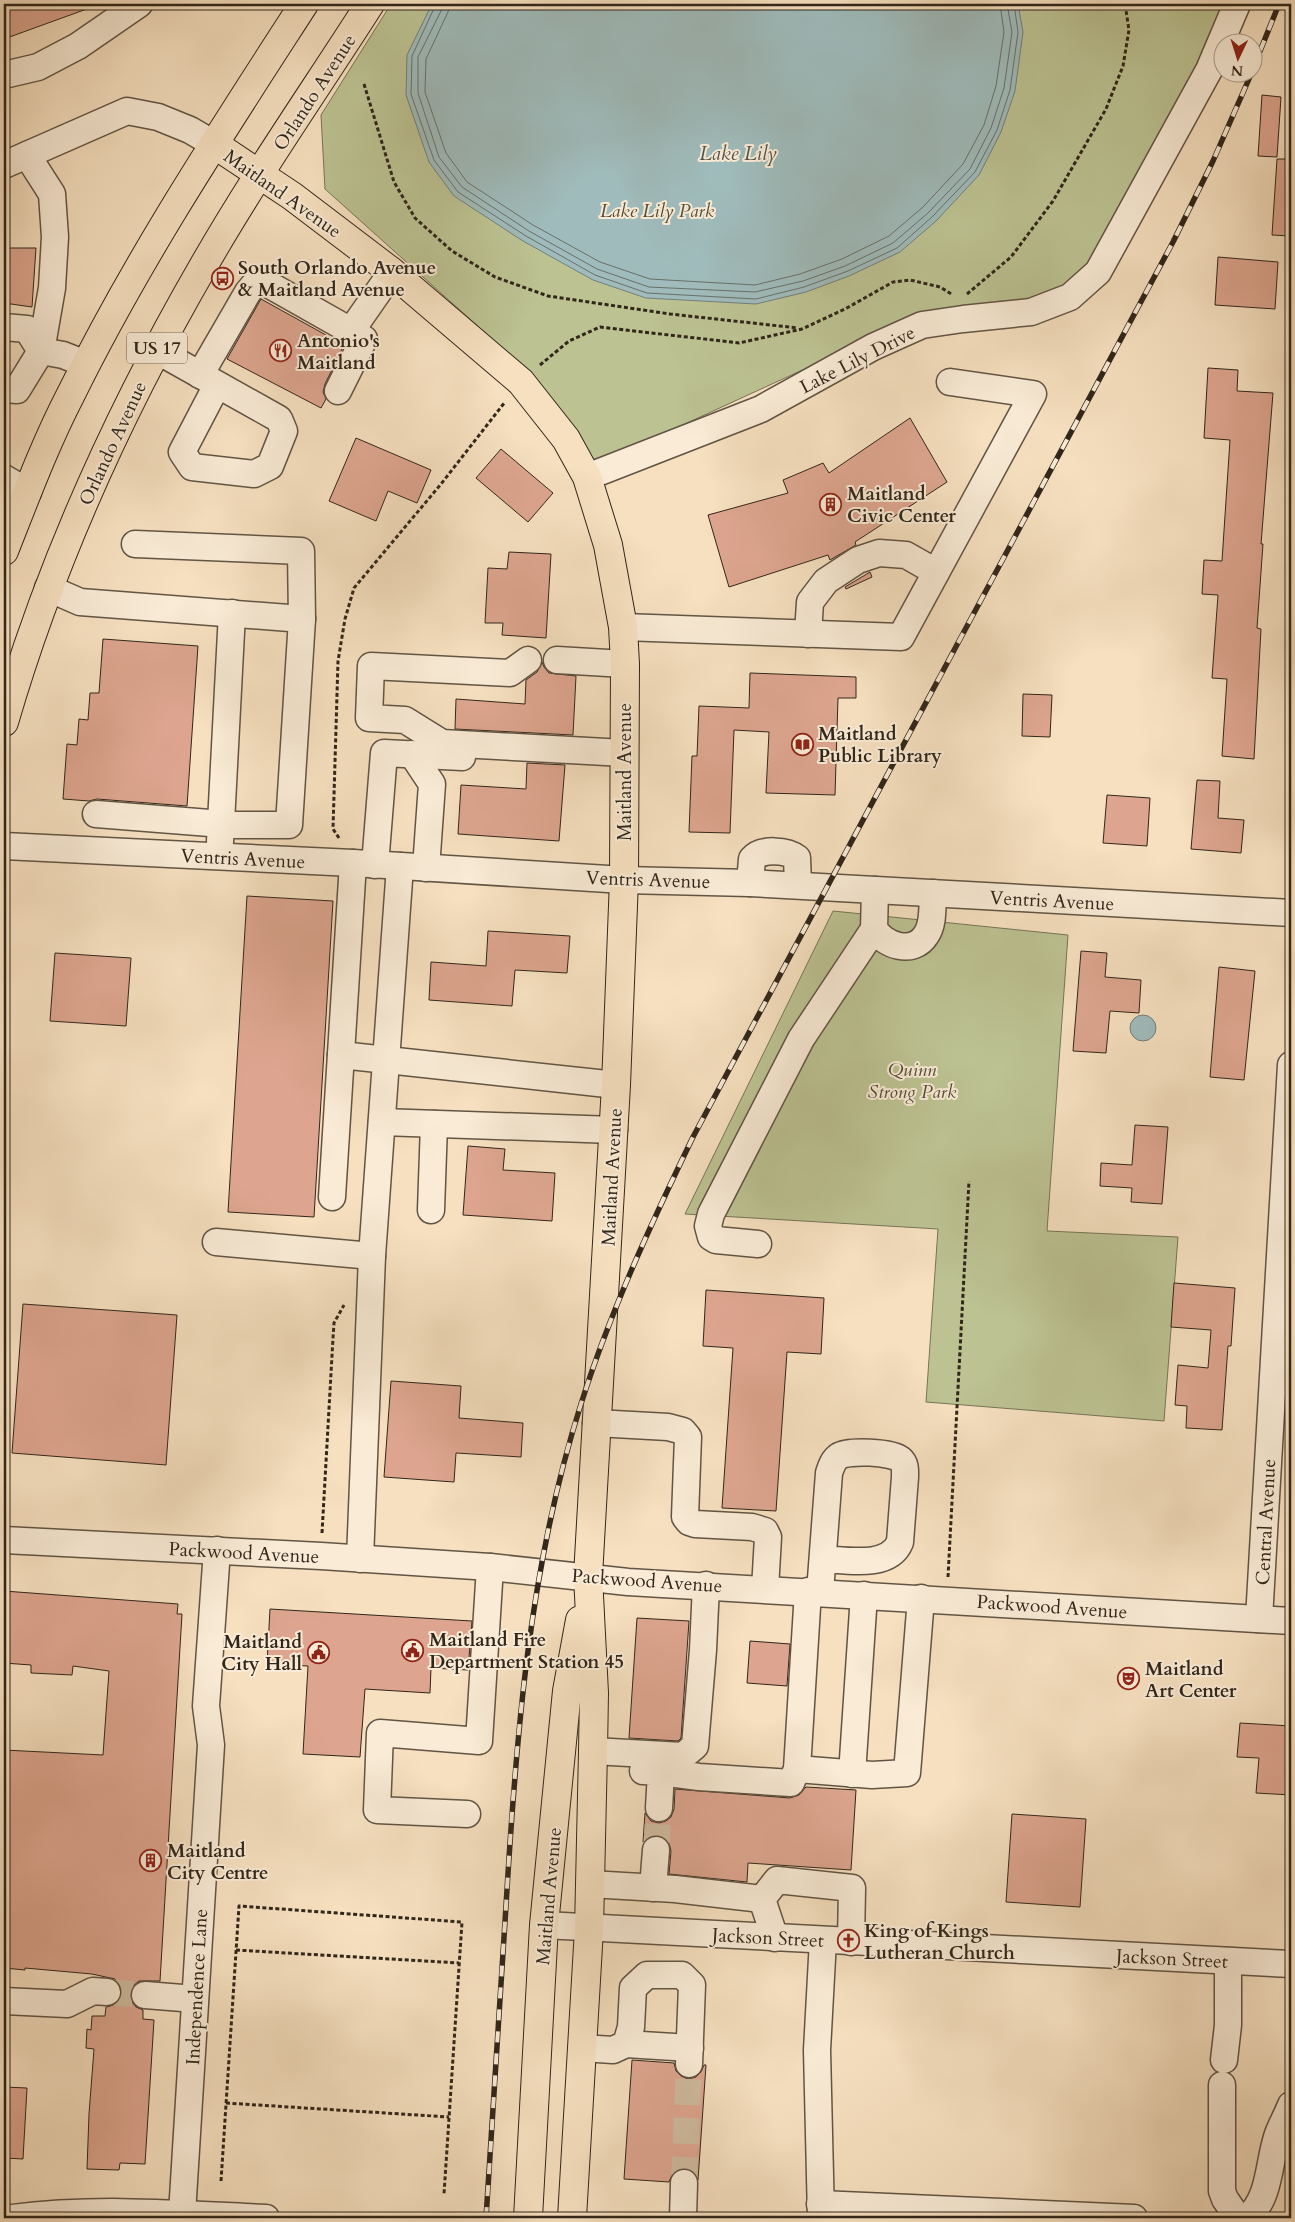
<svg xmlns="http://www.w3.org/2000/svg" width="1295" height="2222" font-family="Cardo,serif">
<style>
.green{fill:#bcc292;stroke:#767456}
.water{fill:#9fbbbb;stroke:#737f7b}
.lines{fill:none;stroke-linecap:round;stroke-linejoin:round}
.shore{stroke:#68706a;stroke-width:1}
.building{fill:#dda58f;stroke:#31261a}
.minor-tunnel{stroke:#cfbb9f;stroke-width:26;stroke-dasharray:26 13;stroke-linecap:butt}
.minor-casing{stroke:#625444;stroke-width:29}
.major-casing{stroke:#31261a;stroke-width:30}
.path{stroke:#31261a;stroke-width:3;stroke-dasharray:4 2.5;stroke-linecap:butt}
.minor{stroke:#f9ebd6;stroke-width:26}
.major{stroke:#f6e0c0;stroke-width:28}
.rail-casing{stroke:#31261a;stroke-width:5.5}
.rail{stroke:#f9ebd6;stroke-width:4;stroke-dasharray:11;stroke-linecap:butt}
.labels{text-anchor:middle;stroke-width:4;stroke-linejoin:round;paint-order:stroke}
.shield{fill:#f9ebd6;stroke:#6d6152;stroke-width:1}
.shield-label{font-size:18px;font-weight:bold;fill:#31261a}
.street-label{font-size:19px;fill:#31261a;stroke:#f9ebd6}
.park-label{font-size:19px;font-style:italic;fill:#544d38;stroke:#f9ebd6}
.poi-label{font-size:19px;font-weight:bold;fill:#31261a;stroke:#f9ebd6;text-anchor:start}
.water-label{font-size:20px;font-style:italic;fill:#52534a;stroke:#f9ebd6}
</style>
<rect width="100%" height="100%" fill="#f6e0c0"/>
<filter id="stains"><feTurbulence type="fractalNoise" baseFrequency=".004" numOctaves="4"/><feColorMatrix values="0 0 0 0 .2 0 0 0 0 .09 0 0 0 0 .02 0 0 0 .5 -.17"/></filter>
<radialGradient id="worn" r=".72"><stop offset=".6" stop-color="#630" stop-opacity="0"/><stop offset="1" stop-color="#630" stop-opacity=".3"/></radialGradient>
<!-- green -->
<g class="green">
<polygon points="391,4 1229,4 1094,266 1066,288 1028,303 920,316 589,468 530,373 325,189 321,115"/>
<polygon points="833,911 1068,935 1047,1231 1178,1237 1164,1421 926,1402 938,1229 685,1214"/>
</g>
<!-- water -->
<g class="water">
<polygon points="432,4 1018,4 1023,32 1015,91 1001,132 979,175 936,221 900,252 849,276 806,292 756,304 646,298 593,280 523,241 454,196 429,162 406,95 407,55"/>
<circle cx="1143" cy="1028" r="13"/>
</g>
<g class="lines">
<!-- shore -->
<g class="shore">
<polyline points="436,4 412,56 411,94 434,160 458,192 526,236 595,275 647,293 756,299 804,287 848,271 897,248 932,217 975,172 997,130 1010,90 1018,32 1014,4"/>
<polyline points="442,4 441,11 418,57 418,93 439,157 462,187 529,231 597,269 649,287 755,292 803,281 845,266 893,243 928,213 970,169 991,128 1004,88 1012,32 1007,4"/>
<polyline points="450,4 448,12 426,59 425,92 446,153 467,182 533,225 600,262 650,279 755,285 800,274 842,259 889,236 923,207 963,164 984,125 996,86 1004,32 1000,4"/>
</g>
</g>
<!-- building -->
<g class="building">
<polygon points="4,4 95,4 95,6 4,39"/>
<polygon points="1262,95 1281,97 1277,157 1258,156"/>
<polygon points="1277,159 1291,159 1291,236 1272,235"/>
<polygon points="4,248 36,248 32,307 4,303"/>
<polygon points="1218,257 1278,262 1275,309 1215,305"/>
<polygon points="261,299 344,345 325,384 323,392 326,399 321,408 227,359"/>
<polygon points="1208,368 1238,370 1237,391 1273,393 1261,544 1263,544 1257,628 1261,629 1254,759 1222,756 1227,679 1212,678 1218,595 1202,594 1204,560 1222,561 1230,440 1204,438"/>
<polygon points="910,418 947,482 855,542 856,545 830,560 828,555 729,587 708,515 788,493 783,480 823,463 829,473"/>
<polygon points="356,438 431,470 417,503 388,491 376,521 329,501"/>
<polygon points="501,449 553,493 528,522 476,478"/>
<polygon points="509,552 551,554 546,638 502,635 503,623 485,623 488,568 507,569"/>
<polygon points="870,572 872,577 846,589 845,587"/>
<polygon points="103,639 198,646 187,806 97,799 89,801 63,799 67,744 77,745 79,719 88,720 90,693 99,693"/>
<polygon points="542,662 544,667 549,673 576,676 573,735 455,729 456,699 525,704 526,680 537,672"/>
<polygon points="750,673 856,677 856,698 838,698 835,795 766,793 769,732 734,730 730,833 689,832 692,756 697,756 699,706 749,708"/>
<polygon points="1023,694 1052,695 1050,737 1022,736"/>
<polygon points="527,763 565,765 559,841 458,834 461,785 526,789"/>
<polygon points="1197,780 1220,781 1218,818 1244,820 1241,853 1191,849"/>
<polygon points="1107,795 1150,798 1147,846 1103,843"/>
<polygon points="247,896 333,901 314,1217 228,1212"/>
<polygon points="488,931 570,936 567,973 515,970 512,1006 429,1000 431,962 486,966"/>
<polygon points="1081,951 1107,953 1105,977 1141,980 1139,1013 1110,1011 1106,1053 1073,1051"/>
<polygon points="55,953 131,958 126,1026 50,1021"/>
<polygon points="1219,967 1255,971 1244,1080 1210,1077"/>
<polygon points="1135,1125 1168,1127 1162,1204 1131,1202 1132,1188 1100,1186 1101,1163 1132,1165"/>
<polygon points="468,1146 505,1149 503,1170 555,1173 552,1221 463,1215"/>
<polygon points="1174,1283 1235,1288 1231,1346 1228,1346 1222,1430 1186,1428 1187,1406 1175,1405 1178,1365 1208,1368 1211,1330 1171,1327"/>
<polygon points="706,1290 824,1298 821,1354 787,1352 776,1511 722,1508 733,1348 703,1346"/>
<polygon points="23,1304 177,1315 166,1465 12,1453"/>
<polygon points="391,1381 461,1386 459,1418 523,1423 521,1457 456,1453 454,1482 384,1477"/>
<polygon points="4,1591 178,1604 177,1614 182,1614 160,1981 139,1981 133,1986 130,1994 132,2002 136,2007 143,2010 143,2019 154,2020 145,2164 120,2163 119,2170 87,2169 89,2114 94,2049 86,2048 87,2029 91,2030 92,2016 105,2016 106,2007 114,2005 120,2000 122,1993 120,1985 115,1979 92,1974 25,1968 25,1970 4,1968 4,1750 103,1755 109,1671 73,1666 72,1675 31,1673 31,1665 4,1663"/>
<polygon points="270,1609 472,1621 468,1670 431,1668 430,1693 365,1689 360,1757 303,1754 308,1666 267,1664"/>
<polygon points="637,1618 689,1621 681,1738 678,1741 629,1738"/>
<polygon points="750,1641 790,1644 787,1686 747,1683"/>
<polygon points="1240,1723 1291,1726 1291,1795 1256,1793 1259,1758 1237,1757"/>
<polygon points="806,1787 856,1790 851,1870 748,1863 747,1882 669,1874 671,1851 669,1843 664,1837 657,1835 649,1837 643,1842 645,1813 651,1821 659,1823 666,1821 671,1817 674,1809 675,1789 790,1798 799,1795"/>
<polygon points="1012,1814 1086,1819 1080,1907 1006,1902"/>
<polygon points="632,2060 674,2063 676,2071 681,2076 688,2079 696,2077 701,2072 704,2065 706,2065 698,2180 692,2171 684,2168 676,2170 672,2175 669,2182 624,2179"/>
<polygon points="4,2087 27,2088 23,2159 4,2158"/>
</g>
<g class="lines">
<!-- minor-tunnel -->
<g class="minor-tunnel">
<polyline points="656,1850 659,1808"/>
<polyline points="107,1992 145,1995"/>
<polyline points="684,2183 689,2064"/>
</g>
<defs>
<g id="minor">
<polyline points="4,75 38,67 78,46 139,4"/>
<polyline points="4,165 127,111 158,117 190,130 214,144"/>
<polyline points="4,327 27,329 41,351 63,355 86,364"/>
<polyline points="156,350 279,419 284,431 270,466 254,474 192,467 182,452 217,385"/>
<polyline points="200,375 248,292 259,279 351,331 392,272"/>
<polyline points="4,389 17,390 41,351 52,288 55,237 52,194 27,155"/>
<polyline points="338,391 364,339 351,331"/>
<polyline points="587,477 761,409 873,347 922,325 963,319 1031,312 1070,297 1098,272 1209,70 1237,4"/>
<polyline points="4,478 28,492"/>
<polyline points="135,544 301,551 302,619"/>
<polyline points="48,588 80,602 302,619 289,825 235,825 96,814"/>
<polyline points="623,627 901,637 1033,394 950,382"/>
<polyline points="808,634 810,602 826,581 858,560 879,553 906,555 936,572"/>
<polyline points="528,660 510,673 371,666 369,718 405,720 442,743 624,753"/>
<polyline points="557,660 625,664"/>
<polyline points="412,754 432,784 426,868"/>
<polyline points="220,842 232,613"/>
<polyline points="4,846 353,863 624,880 750,883 1291,913"/>
<polyline points="375,865 384,753 462,757"/>
<path d="M750,883L752,859C761,848 787,850 797,858L798,885"/>
<path d="M875,890L874,929C884,945 913,956 926,935C934,924 932,906 933,893"/>
<polyline points="341,1055 616,1085"/>
<polyline points="382,1122 614,1130"/>
<polyline points="332,1197 353,863"/>
<polyline points="431,1210 434,1124"/>
<polyline points="216,1242 372,1256 400,866"/>
<polyline points="758,1244 716,1240 711,1237 708,1226 711,1214 801,1039 874,929"/>
<polyline points="596,1423 668,1427 683,1431 688,1437 685,1517 689,1522 695,1524 752,1527 765,1531 768,1537 765,1589"/>
<polyline points="4,1540 321,1556 490,1567 628,1582 1291,1621"/>
<polyline points="360,1559 372,1256"/>
<path d="M820,1592L829,1473C831,1467 833,1460 839,1456C848,1450 892,1452 900,1459C906,1464 905,1471 905,1477L900,1542C889,1569 846,1560 823,1559"/>
<polyline points="1259,1619 1291,1065"/>
<polyline points="593,1751 683,1756 695,1746 703,1650 706,1585"/>
<polyline points="797,1769 872,1775 907,1773 921,1598"/>
<polyline points="643,1771 661,1772 659,1808"/>
<polyline points="661,1772 699,1777 791,1783 797,1769 808,1591"/>
<polyline points="852,1774 864,1595"/>
<polyline points="467,1814 377,1810 380,1733 479,1741 490,1567"/>
<polyline points="590,1884 675,1889 762,1899"/>
<polyline points="653,1888 656,1850"/>
<polyline points="544,1925 1291,1964"/>
<polyline points="775,1938 762,1899 777,1880 852,1888 851,1942"/>
<polyline points="145,1995 195,1999"/>
<polyline points="4,2001 67,2004 93,1991 107,1992"/>
<polyline points="626,2044 690,2048"/>
<polyline points="582,2048 613,2050 626,2044 631,2027 633,1988 647,1975 682,1975 692,1985 689,2064"/>
<polyline points="1224,2060 1228,2025 1228,1961"/>
<polyline points="1222,2085 1222,2191 1225,2199 1238,2218"/>
<polyline points="820,2204 1134,2218"/>
<polyline points="182,2214 211,1745 206,1706 217,1550"/>
<path d="M12,2218C95,2207 183,2214 266,2218"/>
<polyline points="683,2218 684,2183"/>
<polyline points="821,2218 817,2050 823,1940"/>
<path d="M1247,2218C1271,2198 1268,2162 1278,2134C1282,2124 1287,2115 1291,2105"/>
</g>
<g id="major">
<polyline points="214,144 292,196 392,272 521,382 566,439 587,477 608,545 623,627 625,664 624,880 616,1085 588,1576 594,1693 593,1751 589,1929 572,2218"/>
<path d="M4,551C25,498 45,444 71,394C138,258 222,131 304,4"/>
<path d="M4,722C51,561 120,410 204,265C255,176 315,90 370,4"/>
<polyline points="528,2218 544,1925 567,1691 580,1620"/>
</g>
</defs>
<!-- minor casing -->
<use href="#minor" class="minor-casing"/>
<!-- major casing -->
<use href="#major" class="major-casing"/>
<!-- path -->
<g class="path">
<polyline points="364,84 394,182 415,218 452,251 495,277 548,296 670,314 798,328"/>
<polyline points="967,294 1011,257 1053,201 1106,109 1123,66 1129,30 1125,4"/>
<polyline points="540,365 569,341 600,327 739,343 802,329 845,309 893,282 910,280 940,287 953,295"/>
<polyline points="339,838 333,829 338,661 345,619 354,588 441,484 505,402"/>
<polyline points="322,1533 333,1338 334,1323 344,1305"/>
<polyline points="948,1577 969,1181"/>
<polyline points="236,1950 459,1963"/>
<polyline points="226,2103 449,2117"/>
<polyline points="221,2181 239,1906 462,1922 444,2194"/>
</g>
<!-- minor -->
<use href="#minor" class="minor"/>
<!-- major -->
<use href="#major" class="major"/>
<defs>
<g id="rail">
<polyline points="1252,71 1279,4"/>
<path d="M486,2218C493,2114 499,2010 506,1906C516,1737 529,1567 581,1404C610,1312 651,1224 693,1137L1173,242L1213,161L1252,72"/>
</g>
</defs>
<!-- rail casing -->
<use href="#rail" class="rail-casing"/>
<!-- rail -->
<use href="#rail" class="rail"/>
</g>
<!-- icons -->
<defs>
<symbol id="bus-ring" viewBox="-11 -11 22 22"><circle r="9.5" fill="#f9ebd6" stroke="#8f2418" stroke-width="1.5"/><path d="M-5-6H5V4H4V6H2V4H-2V6H-4V4H-5ZM-3.5-4V0h7V-4ZM-3.5 1.2v1.5H-2V1.2ZM2 1.2v1.5H3.5V1.2Z" fill="#8f2418"/></symbol>
<symbol id="restaurant-ring" viewBox="-11 -11 22 22"><circle r="9.5" fill="#f9ebd6" stroke="#8f2418" stroke-width="1.5"/><path d="M-5-6h1v4h1v-4h1v4h1v-4h1v5L-1.5 .5V6h-2V.5L-5-1ZM5-6V6H3V1.5H1.5Q1.5-4 5-6Z" fill="#8f2418"/></symbol>
<symbol id="building-ring" viewBox="-11 -11 22 22"><circle r="9.5" fill="#f9ebd6" stroke="#8f2418" stroke-width="1.5"/><path d="M-4-6H4V6H1V3H-1V6H-4ZM-2.5-4.3h1.7v1.8h-1.7ZM.8-4.3h1.7v1.8H.8ZM-2.5-1h1.7V.8h-1.7ZM.8-1h1.7V.8H.8Z" fill="#8f2418"/></symbol>
<symbol id="library-ring" viewBox="-11 -11 22 22"><circle r="9.5" fill="#f9ebd6" stroke="#8f2418" stroke-width="1.5"/><path d="M-6-4Q-3-5.5-.7-3.5V5Q-3 3-6 4ZM6-4Q3-5.5 .7-3.5V5Q3 3 6 4Z" fill="#8f2418"/></symbol>
<symbol id="civic-ring" viewBox="-11 -11 22 22"><circle r="9.5" fill="#f9ebd6" stroke="#8f2418" stroke-width="1.5"/><path d="M-.6-6.5H3V-4.5H.6V-3L4-1V1h2V6H-6V1h2V-1L-.6-3ZM-1.2 2.5V6h2.4V2.5Z" fill="#8f2418"/></symbol>
<symbol id="theatre-ring" viewBox="-11 -11 22 22"><circle r="9.5" fill="#f9ebd6" stroke="#8f2418" stroke-width="1.5"/><path d="M-5-5.5Q0-4 5-5.5V0Q5 5 0 6Q-5 5-5 0ZM-3.3-2.5H-1v1.5H-3.3ZM1-2.5H3.3v1.5H1ZM-2.8 1Q0 5.5 2.8 1Z" fill="#8f2418"/></symbol>
<symbol id="church-ring" viewBox="-11 -11 22 22"><circle r="9.5" fill="#f9ebd6" stroke="#8f2418" stroke-width="1.5"/><path d="M-1.2-6h2.4v3.5h3.3v2.4h-3.3V6h-2.4V-.1h-3.3v-2.4h3.3Z" fill="#8f2418"/></symbol>
</defs>
<g fill-rule="evenodd">
<use href="#bus-ring" x="210" y="266" width="25" height="25"/>
<use href="#restaurant-ring" x="268" y="338" width="25" height="25"/>
<use href="#building-ring" x="818" y="492" width="25" height="25"/>
<use href="#library-ring" x="790" y="732" width="25" height="25"/>
<use href="#civic-ring" x="400" y="1638" width="25" height="25"/>
<use href="#civic-ring" x="306" y="1640" width="25" height="25"/>
<use href="#theatre-ring" x="1116" y="1666" width="25" height="25"/>
<use href="#building-ring" x="138" y="1848" width="25" height="25"/>
<use href="#church-ring" x="836" y="1928" width="25" height="25"/>
</g>
<g class="labels">
<!-- shield labels -->
<rect class="shield" x="127" y="332.5" width="60" height="31" rx="4"/>
<g class="shield-label">
<text x="157" y="354">US 17</text>
</g>
<!-- street labels -->
<g class="street-label">
<text transform="translate(314 92) rotate(-57)" y="7">Orlando Avenue</text>
<text transform="translate(283 193) rotate(35)" y="7">Maitland Avenue</text>
<text transform="translate(857 359) rotate(-27)" y="7">Lake Lily Drive</text>
<text transform="translate(112 443) rotate(-65)" y="7">Orlando Avenue</text>
<text transform="translate(624 772) rotate(-90)" y="7">Maitland Avenue</text>
<text transform="translate(243 858) rotate(3)" y="7">Ventris Avenue</text>
<text transform="translate(648 879) rotate(2)" y="7">Ventris Avenue</text>
<text transform="translate(1052 900) rotate(3)" y="7">Ventris Avenue</text>
<text transform="translate(611 1177) rotate(-87)" y="7">Maitland Avenue</text>
<text transform="translate(1265 1522) rotate(-87)" y="7">Central Avenue</text>
<text transform="translate(244 1552) rotate(3)" y="7">Packwood Avenue</text>
<text transform="translate(647 1580) rotate(4)" y="7">Packwood Avenue</text>
<text transform="translate(1052 1606) rotate(4)" y="7">Packwood Avenue</text>
<text transform="translate(548 1896) rotate(-85)" y="7">Maitland Avenue</text>
<text transform="translate(768 1937) rotate(3)" y="7">Jackson Street</text>
<text transform="translate(1172 1958) rotate(3)" y="7">Jackson Street</text>
<text transform="translate(196 1987) rotate(-87)" y="7">Independence Lane</text>
</g>
<!-- park labels -->
<g class="park-label">
<text x="657" y="217">Lake Lily Park</text>
<text x="912" y="1076">Quinn<tspan x="912" dy="22">Strong Park</tspan></text>
</g>
<!-- poi labels -->
<g class="poi-label">
<text x="238" y="274">South Orlando Avenue<tspan x="238" dy="22">&amp; Maitland Avenue</tspan></text>
<text x="297" y="347">Antonio's<tspan x="297" dy="22">Maitland</tspan></text>
<text x="847" y="500">Maitland<tspan x="847" dy="22">Civic Center</tspan></text>
<text x="818" y="740">Maitland<tspan x="818" dy="22">Public Library</tspan></text>
<text x="429" y="1646">Maitland Fire<tspan x="429" dy="22">Department Station 45</tspan></text>
<text x="302" y="1648" text-anchor="end">Maitland<tspan x="302" dy="22">City Hall</tspan></text>
<text x="1145" y="1675">Maitland<tspan x="1145" dy="22">Art Center</tspan></text>
<text x="167" y="1857">Maitland<tspan x="167" dy="22">City Centre</tspan></text>
<text x="864" y="1937">King of Kings<tspan x="864" dy="22">Lutheran Church</tspan></text>
</g>
<!-- water labels -->
<g class="water-label">
<text x="738" y="160">Lake Lily</text>
</g>
</g>
<!-- margin -->
<rect width="1295" height="2222" fill="none" stroke="#f6e0c0" stroke-width="20"/>
<rect x="5" y="5" width="1285" height="2212" fill="none" stroke="#31261a" stroke-width="2.5"/>
<rect x="10" y="10" width="1275" height="2202" fill="none" stroke="#31261a"/>
<!-- north arrow -->
<g transform="translate(1238 58) rotate(184)"><circle r="24" fill="#f9ebd6" stroke="#a99c8b"/>
<path d="M0-4L9 19L0 12L-9 19Z" fill="#8f2418"/>
<text y="-8" font-size="14" font-weight="bold" text-anchor="middle" fill="#31261a">N</text>
</g>
<rect width="100%" height="100%" filter="url(#stains)"/>
<rect width="100%" height="100%" fill="url(#worn)"/>
</svg>
